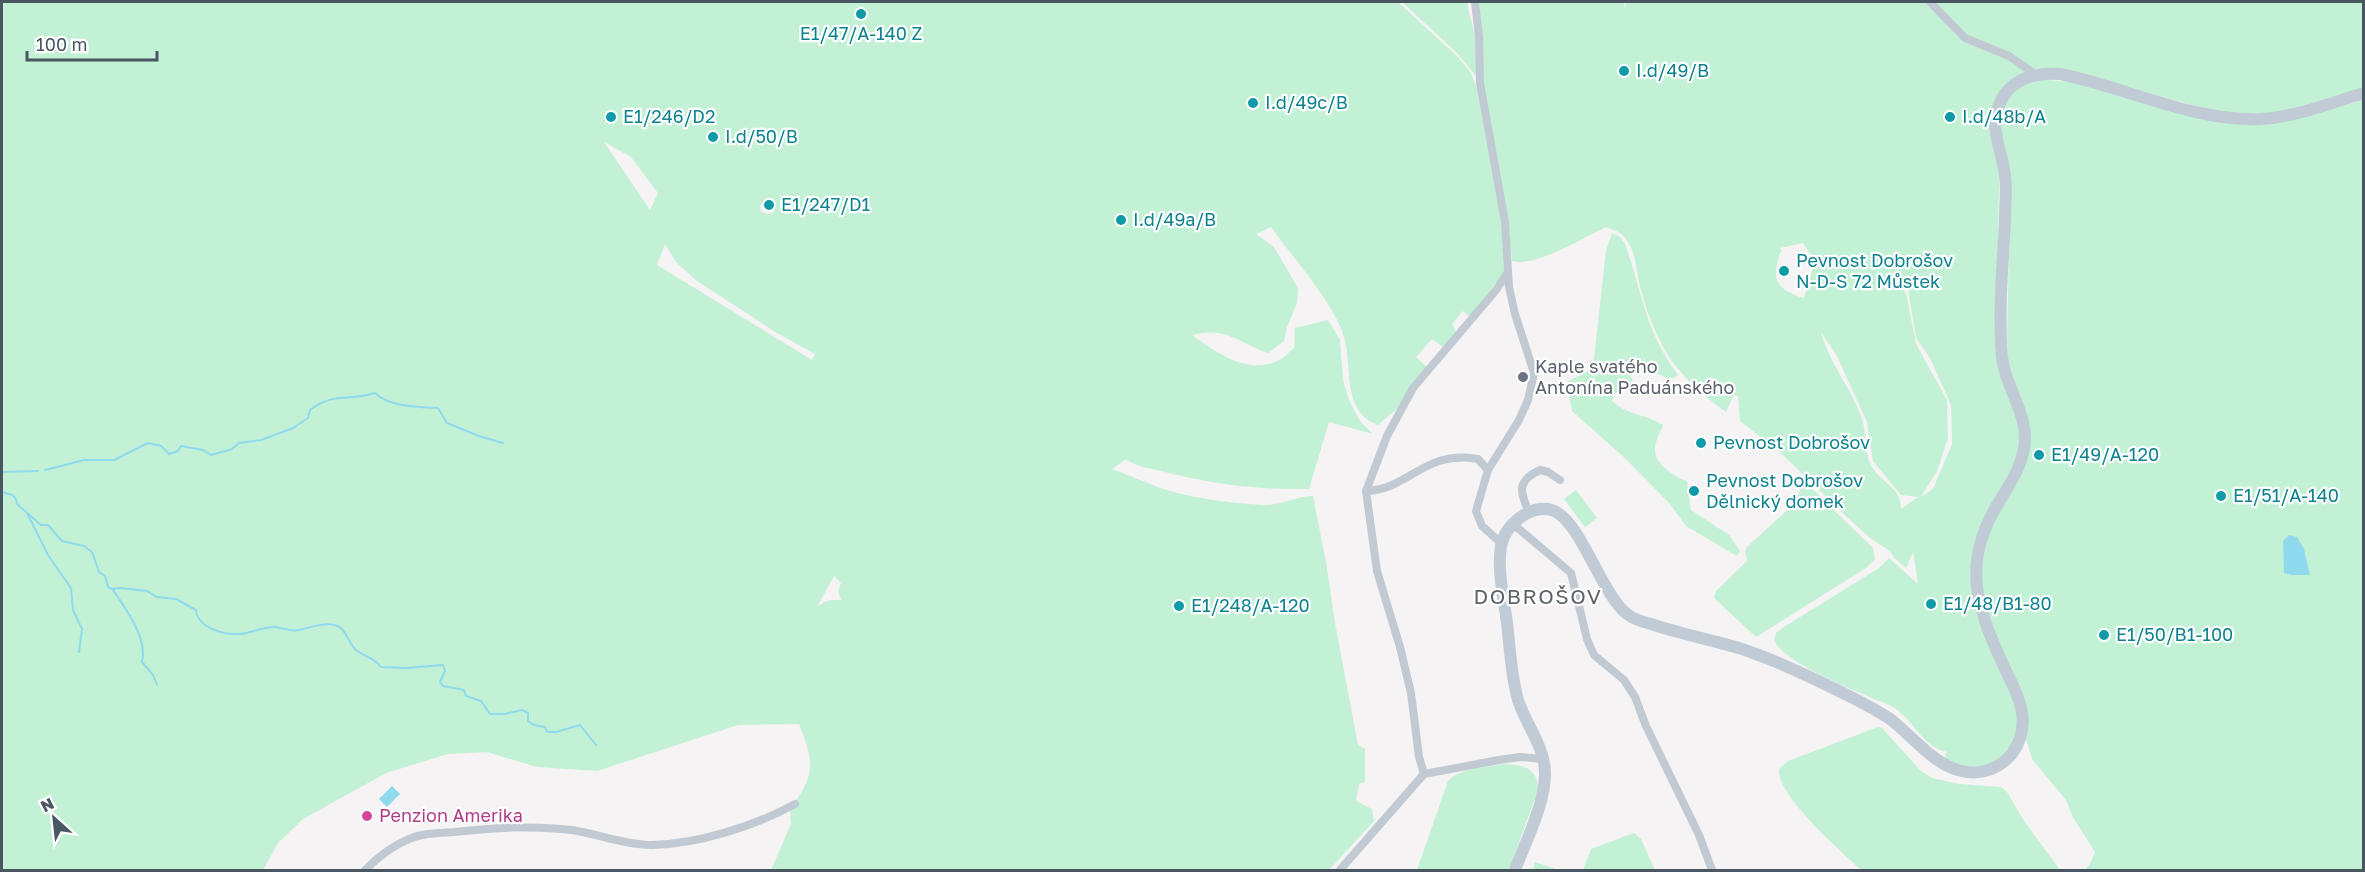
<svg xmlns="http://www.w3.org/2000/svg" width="2365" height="872" font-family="'Golos Text',sans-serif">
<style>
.green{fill:#c3f1d5;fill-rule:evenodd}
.water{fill:#90daee}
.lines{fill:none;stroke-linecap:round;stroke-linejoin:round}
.stream{stroke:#90daee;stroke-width:2}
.street{stroke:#c1cad2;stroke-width:8}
.secondary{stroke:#c1cbd6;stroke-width:12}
.culture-dot{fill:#0f9aa8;stroke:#fff;stroke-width:2}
.worship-dot{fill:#6b7280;stroke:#fff;stroke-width:2}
.hotel-dot{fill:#d1479c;stroke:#fff;stroke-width:2}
.labels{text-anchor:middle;stroke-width:4.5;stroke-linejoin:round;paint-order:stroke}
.culture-label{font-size:18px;fill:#0d838f;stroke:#fff;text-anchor:start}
.worship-label{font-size:18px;fill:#5b616d;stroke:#fff;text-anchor:start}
.hotel-label{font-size:18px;fill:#b23c85;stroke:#fff;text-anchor:start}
.quarter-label{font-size:21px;letter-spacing:1.5px;fill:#5f6368;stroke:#fff}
</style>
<rect width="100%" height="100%" fill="#f5f3f3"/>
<!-- green -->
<g class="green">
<path d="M2,2H1398L1457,56L1471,73L1477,89L1502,223L1505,263L1503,274L1470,317L1463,311L1452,324L1457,333L1444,348L1432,339L1416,357L1427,367L1399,407L1378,425C1341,411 1353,368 1344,337C1336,306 1291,255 1271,227L1256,234L1274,247L1298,288L1297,303L1287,327L1284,341L1268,353C1238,343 1228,326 1192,335C1215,351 1245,374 1275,362C1282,360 1289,352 1294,348L1295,328L1328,320L1340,340L1343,381L1350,402L1360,421L1373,434L1329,422L1309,489C1258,490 1210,484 1161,471C1150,468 1135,467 1126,459L1112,469C1126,474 1140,480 1155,486C1187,498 1229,503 1263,505C1281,506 1296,496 1313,496L1326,562L1335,623L1358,745L1365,749V782L1359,784L1356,801L1372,809L1374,821L1329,870H771L791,824L790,808C816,777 814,760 799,724L738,725L597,771L537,767L487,752L448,754L386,773L303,819L278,843L263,870H2ZM604,142L631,157L658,193L650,210ZM767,201L775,204L774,212L769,214L761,212L760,205ZM665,244L676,262L697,281L777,333L815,354L812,360L657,265ZM834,576L841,583L838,591L841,600C830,600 825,600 817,607Z"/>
<polygon points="1402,2 1468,2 1468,9 1475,35 1477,77 1457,53"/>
<path d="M1479,2H1624L1625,9L1626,2H2363V88L2286,112L2244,114L2210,110L2060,69H2034L2001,91L1996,331L2020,437L2016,462L1971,582L1976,615L2012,695L2018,718L2016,735L2009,750L1997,761L1986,766L1970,768L1947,761L1945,755L1947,752C1919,746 1912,714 1887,704C1865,695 1778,661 1774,639L1776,633L1784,627L1879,568L1889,558L1918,584L1913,552L1906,568L1894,558L1890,551L1870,538L1849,519L1781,453L1740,421L1738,396L1734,395L1726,412C1703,395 1679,375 1665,350C1654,330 1645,308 1640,286C1636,271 1636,250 1625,238C1620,231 1613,230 1606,227C1585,237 1534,268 1512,261L1508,219L1484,87ZM1803,243L1815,261L1804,298C1788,294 1771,285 1777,265C1778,259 1778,256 1782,251L1780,248ZM1889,269L1908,290L1916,338L1930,358L1951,405L1952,444L1933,489L1921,497L1937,471L1948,438L1947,400L1916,344L1906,293ZM1821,332L1837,356L1867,422L1873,461L1901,495L1918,497L1901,509C1901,486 1880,483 1871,465C1864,452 1867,434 1862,419C1852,389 1829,363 1821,332Z"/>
<polygon points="2036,79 2073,82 2173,109 2287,121 2363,100 2363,870 2085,870 2090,864 2095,852 2073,817 2066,800 2032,759 1982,596 1982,567 1988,536 2001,509 2026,465 2030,437 2008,360 2007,331 2011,177 2001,132 2002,112 2009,97 2014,91"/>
<path d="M1612,233L1620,237L1625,244C1643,294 1644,329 1678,375L1670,380C1656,371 1645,370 1628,372L1633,381L1627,387L1615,393L1612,401C1631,417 1644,413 1663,425C1654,446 1648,456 1670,472C1676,476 1680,479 1687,481L1691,510L1729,535L1740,551L1737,556L1686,526L1670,504L1625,458L1572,411L1567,382L1593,368L1606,251Z"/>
<polygon points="1804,481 1873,548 1875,559 1866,568 1756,637 1714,598 1716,591 1747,561 1745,552 1747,547 1794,504"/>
<polygon points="1576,490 1597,518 1585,527 1564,499"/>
<path d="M1878,727L1882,728L1921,771L1932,778L1959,784L2001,787L2007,792L2024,821L2060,870H1861C1841,851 1777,796 1779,769L1788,761Z"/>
<path d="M1503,764C1523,765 1538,767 1538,790L1509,870H1417L1448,781C1462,767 1485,768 1503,764Z"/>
<polygon points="1634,833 1641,839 1655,870 1583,870 1591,849"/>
<polygon points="1535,862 1559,870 1527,870 1528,868 1533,869"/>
</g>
<!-- water -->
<g class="water">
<polygon points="2289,535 2297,537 2304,549 2310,575 2292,575 2284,573 2283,541"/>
<polygon points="392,786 400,794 387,807 379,799"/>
</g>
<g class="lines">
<!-- stream -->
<g class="stream">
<path d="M45,470L84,460H114L148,443L161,446L169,454L178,451L181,446L203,450L211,455L232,449L239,443L261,440L293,428L308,418L310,410C335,391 348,402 375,393C389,407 419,407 438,408L447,423L479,436L503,443"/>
<polyline points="2,472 38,471"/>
<path d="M2,492C10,494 16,494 17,504L41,525H48L62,541L84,546L92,552L99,572L105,576L108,587L112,589L120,588L147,591L157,597L176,599L196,610C198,628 223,635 240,634C252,633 264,626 276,627C285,628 290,632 299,630C310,628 323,622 335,625C346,628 348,642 355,649C364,657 374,657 381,667L407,668L443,665L445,671L440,682L443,686L464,690L466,696L481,701L490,714H505L522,710L528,713V721L534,725L545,727L547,732H556L580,725L596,745"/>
<polyline points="27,513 48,555 71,588 73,610 82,629 79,652"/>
<path d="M113,590C126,609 148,639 142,662L153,675L157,685"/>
</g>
<!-- street -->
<g class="street">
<polyline points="1475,2 1479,37 1480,83 1505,222 1509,287 1515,314 1534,373 1528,400 1519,420 1488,470 1476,511 1482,526 1502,544"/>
<polyline points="1930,2 1965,38 2009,56 2035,74"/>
<path d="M1366,491C1408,490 1425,449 1478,459L1488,470"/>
<path d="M1529,512C1520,492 1516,481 1540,470L1548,472L1560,480"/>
<polyline points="1513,524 1571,573 1587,639 1594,655 1624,680 1635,697 1646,726 1699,835 1712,870"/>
<polyline points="1424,774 1419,757 1411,693 1400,647 1377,571 1366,491 1387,436 1413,388 1497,289 1507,273"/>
<path d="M365,870C377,858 392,846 409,839C423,833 439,833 454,832C493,828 532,825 572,830C598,834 625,845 652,845C698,844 755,826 795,804"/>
<polyline points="1340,870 1424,774 1499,760 1520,757 1543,759"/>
</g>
<!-- secondary -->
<path class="secondary" d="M1515,870C1525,843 1546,802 1545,772C1544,745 1526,725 1518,700C1511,676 1510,648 1507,623C1504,599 1497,571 1501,546C1505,525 1530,504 1552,510C1580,519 1601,594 1627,614C1633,619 1643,622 1651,624C1681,634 1712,640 1742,649C1775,660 1806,675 1837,690C1855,699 1874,708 1890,719C1914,737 1935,768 1967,772C1990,775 2013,761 2020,738C2028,714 2017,694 2007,673C1978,611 1959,566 1999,502C2011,482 2024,464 2025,439C2025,410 2005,385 2002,357C1998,312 2003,264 2005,219C2005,205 2007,190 2005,176C2003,154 1990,131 1998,108C2007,80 2033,72 2060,74C2125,87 2194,122 2261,119C2296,117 2330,103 2364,93"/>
</g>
<!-- markers -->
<g class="culture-dot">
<circle cx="861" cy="14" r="6"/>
<circle cx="1624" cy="71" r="6"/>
<circle cx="1253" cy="103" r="6"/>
<circle cx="611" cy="117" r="6"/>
<circle cx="1950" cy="117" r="6"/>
<circle cx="713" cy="137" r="6"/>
<circle cx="769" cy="205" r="6"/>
<circle cx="1121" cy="220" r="6"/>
<circle cx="1784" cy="271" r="6"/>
<circle cx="1701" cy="443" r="6"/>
<circle cx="2039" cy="455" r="6"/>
<circle cx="1694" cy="491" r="6"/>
<circle cx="2221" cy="496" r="6"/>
<circle cx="1931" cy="604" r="6"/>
<circle cx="1179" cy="606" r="6"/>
<circle cx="2104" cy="635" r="6"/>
</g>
<circle class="worship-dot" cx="1523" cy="377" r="6"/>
<circle class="hotel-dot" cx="367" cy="816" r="6"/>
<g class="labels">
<!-- culture labels -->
<g class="culture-label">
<text x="861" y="40" text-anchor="middle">E1/47/A-140 Z</text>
<text x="1636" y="77">I.d/49/B</text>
<text x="1265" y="109">I.d/49c/B</text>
<text x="623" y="123">E1/246/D2</text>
<text x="1962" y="123">I.d/48b/A</text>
<text x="725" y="143">I.d/50/B</text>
<text x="781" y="211">E1/247/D1</text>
<text x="1133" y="226">I.d/49a/B</text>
<text x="1796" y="267">Pevnost Dobrošov<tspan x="1796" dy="21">N-D-S 72 Můstek</tspan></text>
<text x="1713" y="449">Pevnost Dobrošov</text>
<text x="2051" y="461">E1/49/A-120</text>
<text x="1706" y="487">Pevnost Dobrošov<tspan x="1706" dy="21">Dělnický domek</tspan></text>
<text x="2233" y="502">E1/51/A-140</text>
<text x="1943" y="610">E1/48/B1-80</text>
<text x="1191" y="612">E1/248/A-120</text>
<text x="2116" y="641">E1/50/B1-100</text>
</g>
<!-- worship labels -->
<g class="worship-label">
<text x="1535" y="373">Kaple svatého<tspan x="1535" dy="21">Antonína Paduánského</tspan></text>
</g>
<!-- hotel labels -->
<g class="hotel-label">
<text x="379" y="822">Penzion Amerika</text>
</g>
<!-- quarter labels -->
<g class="quarter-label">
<text x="1538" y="604">DOBROŠOV</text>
</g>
</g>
<!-- border -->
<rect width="2365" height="872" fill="none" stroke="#4a5661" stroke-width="6"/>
<!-- north arrow -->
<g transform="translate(54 818) rotate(333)" stroke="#ffffff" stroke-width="4.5" paint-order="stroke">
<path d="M0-4.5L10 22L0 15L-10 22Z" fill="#4a5661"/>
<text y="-9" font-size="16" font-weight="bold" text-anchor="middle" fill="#4a5661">N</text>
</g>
<!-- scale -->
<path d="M27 51v9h130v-9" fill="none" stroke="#4a5661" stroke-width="3"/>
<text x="36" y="51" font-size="18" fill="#4a5661" stroke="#ffffff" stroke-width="4.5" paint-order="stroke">100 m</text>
</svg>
